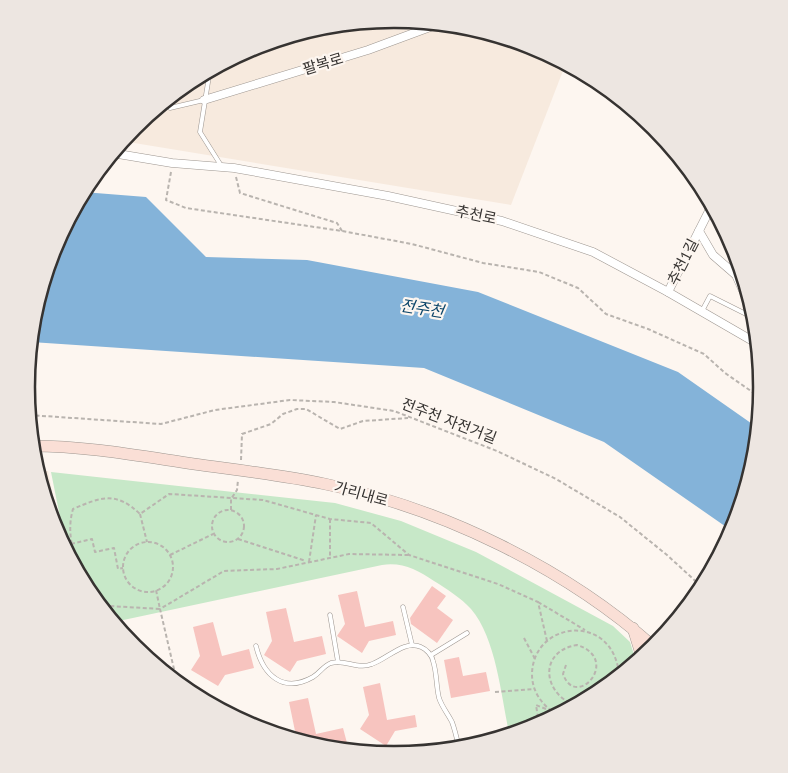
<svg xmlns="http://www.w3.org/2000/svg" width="788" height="773" font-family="'PT Sans','Noto Sans KR',sans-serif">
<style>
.built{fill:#f7eade}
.green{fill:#c7e8c8}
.water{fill:#84b3d9}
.building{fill:#f7c4bf}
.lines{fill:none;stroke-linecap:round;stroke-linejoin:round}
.lane-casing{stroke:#9d9690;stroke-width:5}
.street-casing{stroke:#9d9690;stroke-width:9}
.secondary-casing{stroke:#9d9690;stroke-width:12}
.path{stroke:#b9b4af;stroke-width:2;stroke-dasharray:4 2.5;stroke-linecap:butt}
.lane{stroke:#fff;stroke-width:4}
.street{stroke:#fff;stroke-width:8}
.secondary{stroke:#fadfd6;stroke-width:11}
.labels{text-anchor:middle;stroke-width:4.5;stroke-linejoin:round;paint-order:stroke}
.street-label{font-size:15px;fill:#363331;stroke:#fdf6f0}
.water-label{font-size:16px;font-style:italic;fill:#0c4569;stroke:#fdf6f0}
.rim{fill:none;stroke:#363331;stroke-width:2.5}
</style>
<rect width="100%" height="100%" fill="#fdf6f0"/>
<!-- built -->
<g class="built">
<polygon points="394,19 466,26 535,47 566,63 511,205 122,141 134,126 190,81 254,47 323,26"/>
<polygon points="37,471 48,471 63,544 54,527"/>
</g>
<!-- green -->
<path class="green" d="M51,472L335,503L401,521L476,552L613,626L630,642L636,661C603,688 552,727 509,732C501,695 496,638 471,609C461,598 447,589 434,581C417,570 403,562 382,565L114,622L88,591L67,552Z"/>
<!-- water -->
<polygon class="water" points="83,192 146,197 206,257 307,260 478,292 678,372 758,428 755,459 734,528 732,531 604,442 424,368 31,342 33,314 54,246"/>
<!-- building -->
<g class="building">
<polygon points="432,586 446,596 437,608 453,620 437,643 411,624 410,618"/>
<polygon points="357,591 365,627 393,621 396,635 369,641 362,653 337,636 345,624 338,595"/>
<polygon points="286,608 294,642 322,636 326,654 297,661 290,672 264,655 272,641 266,612"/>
<polygon points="213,622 222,656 249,649 254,668 225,675 218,686 191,670 200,656 193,627"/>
<polygon points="459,657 463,676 486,672 490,691 451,698 444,660"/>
<polygon points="380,683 387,720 415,715 417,727 395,731 386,746 360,729 369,715 363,687"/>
<polygon points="308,698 316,734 343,728 347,743 325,747 291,738 295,731 289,702"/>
</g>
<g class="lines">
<defs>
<g id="lane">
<polyline points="210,70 200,132 222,167"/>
<polyline points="170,108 204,100"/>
<polyline points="702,311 710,296 754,318"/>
<polyline points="403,607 412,645"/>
<polyline points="330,615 338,662"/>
<path d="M256,646C263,675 283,694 313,677C320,673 323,666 331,663C345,659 358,670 372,664C387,659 405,639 421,647C426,649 432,655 433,661C437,673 436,686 439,698C442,707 448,714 452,722C455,730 457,739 459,748"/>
<polyline points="431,655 467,633"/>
</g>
<g id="street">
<polyline points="204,100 368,50 441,23"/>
<polyline points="112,153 172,163 234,168 388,196 502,221 593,252 668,292 758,344"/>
<polyline points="699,231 713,255 736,275 755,317"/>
<polyline points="668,292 712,205"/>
</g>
<g id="secondary">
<path d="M32,446C87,446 140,456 194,464C237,470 282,475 325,484C442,508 565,568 654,647"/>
<polyline points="633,628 642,657"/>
</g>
</defs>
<!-- lane casing -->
<use href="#lane" class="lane-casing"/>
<!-- street casing -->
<use href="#street" class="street-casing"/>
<!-- secondary casing -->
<use href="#secondary" class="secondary-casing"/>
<!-- path -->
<g class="path">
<polyline points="171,172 166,200 186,208 342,231 412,244 483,263 539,272 578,288 606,314 648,329 704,354 725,373 761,398"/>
<polyline points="236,177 240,193 337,223 342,231"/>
<polyline points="29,415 161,424 215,410 290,400 334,402 394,411 497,451 556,479 620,517 667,555 702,587"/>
<polyline points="241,460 242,434 271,424 283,414 297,409 306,409 340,429 363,421 408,418"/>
<circle cx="228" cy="526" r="16"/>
<polyline points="231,510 231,499 237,490 238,480"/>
<polyline points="140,514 147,542"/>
<polyline points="330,519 330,557"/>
<polyline points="238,539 306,561"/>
<circle cx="148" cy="567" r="25"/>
<polyline points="71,544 92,539 95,552 114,548 118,569 123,568"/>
<polyline points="170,555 213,534"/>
<polyline points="309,562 316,515"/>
<path d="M86,587C76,562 65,536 73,509C101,497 116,491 140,514L169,494L263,500L330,519L371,523L409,555L498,584L538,602L547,641"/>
<polyline points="98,602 109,606 160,609 156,590"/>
<polyline points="538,602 585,630"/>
<polyline points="524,638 535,659"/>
<path d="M566,665L563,674C576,711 622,659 577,645C539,651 542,692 574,705"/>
<polyline points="177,682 160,609 224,571 277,569 349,554 409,555"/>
<polyline points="495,692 535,689"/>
<path d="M557,715C542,705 532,692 532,674C533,620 614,612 619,675"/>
<polyline points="539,724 536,705 546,709"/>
</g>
<!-- lane -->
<use href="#lane" class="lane"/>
<!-- street -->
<use href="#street" class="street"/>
<!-- secondary -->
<use href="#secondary" class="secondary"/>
</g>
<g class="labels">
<!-- street labels -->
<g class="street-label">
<text transform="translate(323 64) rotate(-17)" y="5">팔복로</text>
<text transform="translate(476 215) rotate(12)" y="5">추천로</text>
<text transform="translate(683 262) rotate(-63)" y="5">추천1길</text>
<text transform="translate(449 421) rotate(21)" y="5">전주천 자전거길</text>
<text transform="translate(361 494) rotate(16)" y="5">가리내로</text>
</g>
<!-- water labels -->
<g class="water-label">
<text transform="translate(422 308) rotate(9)" y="6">전주천</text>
</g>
</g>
<!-- crop -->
<path d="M0 0H788V773H0ZM35 387a359 359 0 1 1 718 0a359 359 0 1 1-718 0Z" fill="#ede6e1" fill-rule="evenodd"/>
<path class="rim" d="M35 387a359 359 0 1 1 718 0a359 359 0 1 1-718 0Z"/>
</svg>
